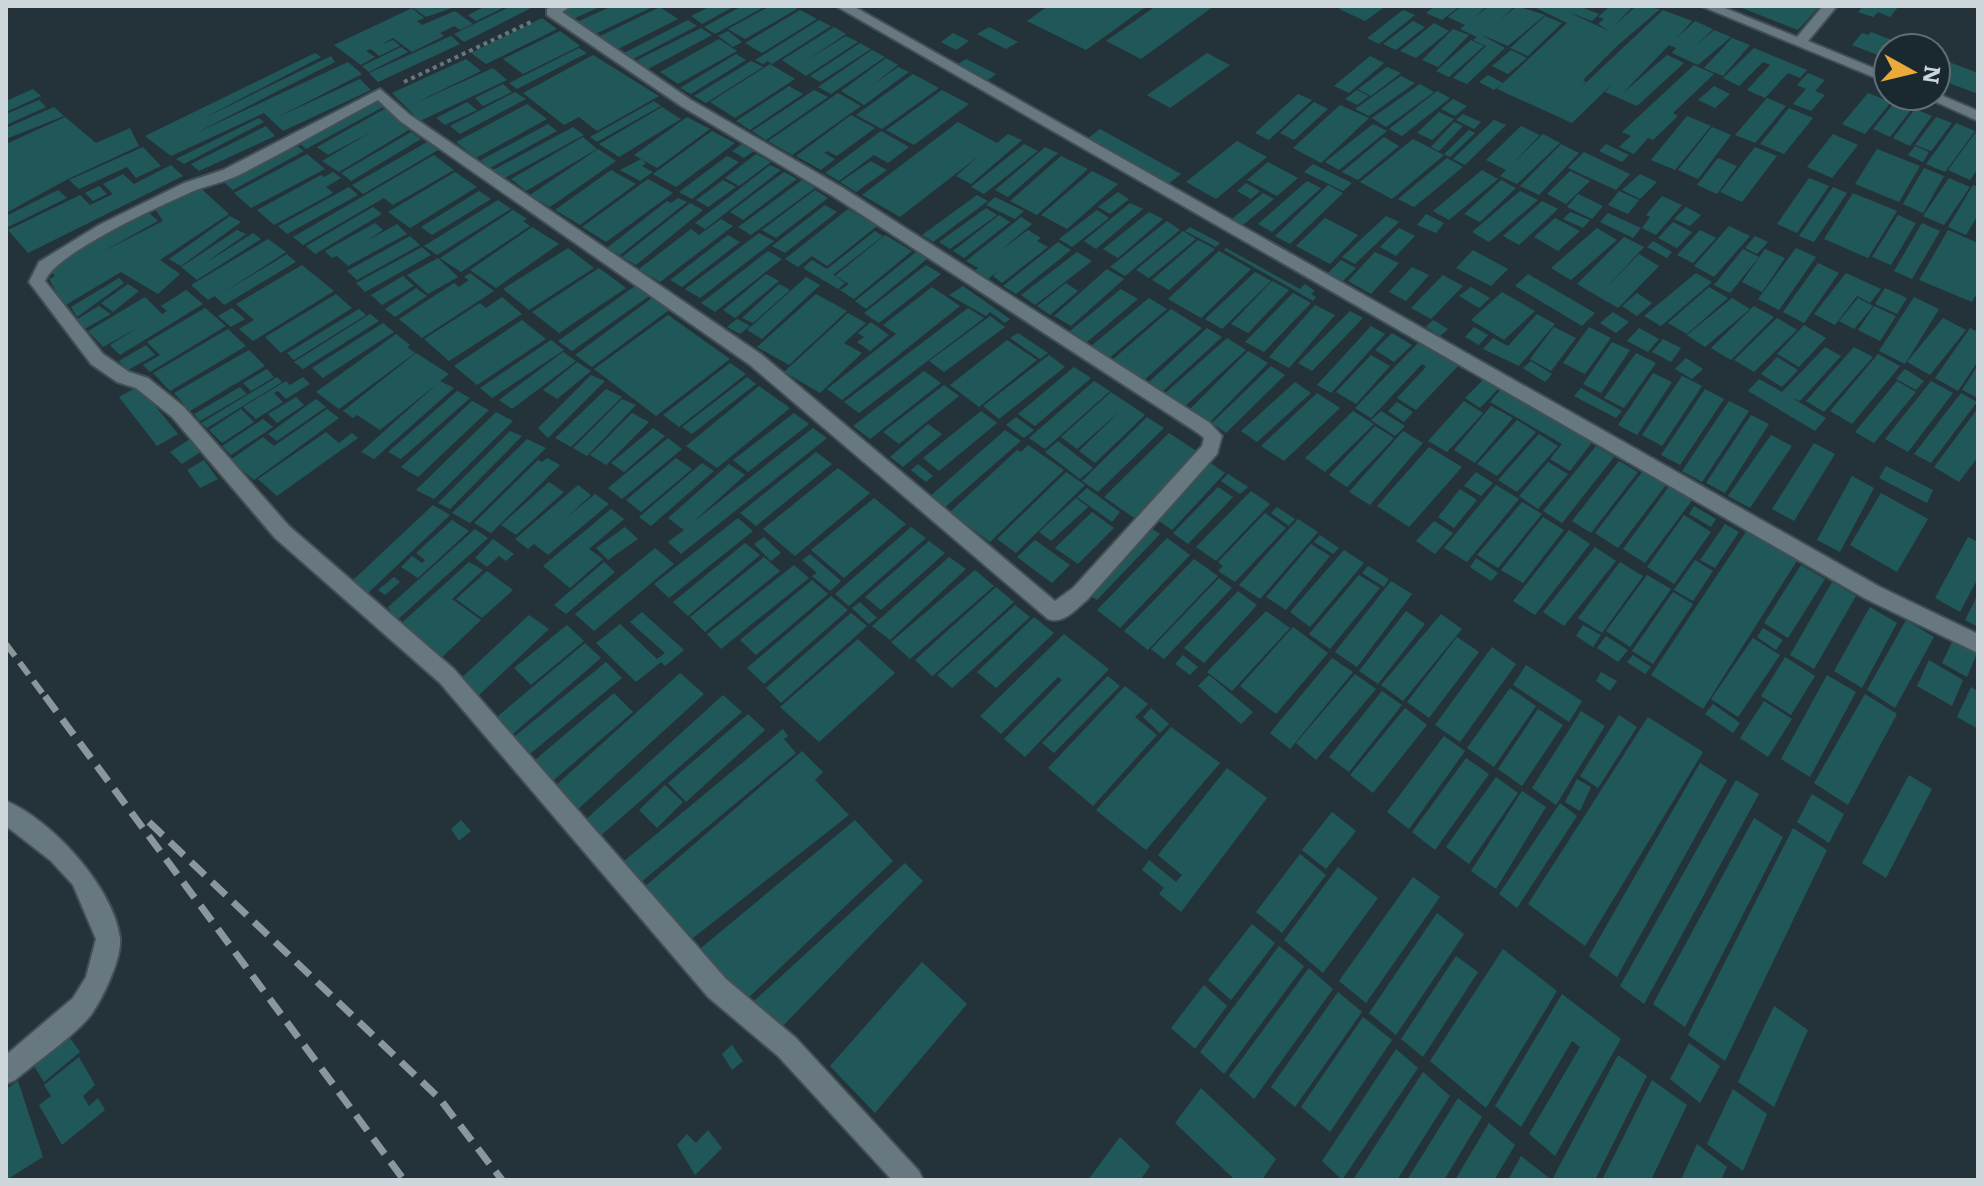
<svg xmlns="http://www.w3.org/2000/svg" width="1984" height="1186" font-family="Literata,serif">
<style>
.building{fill:#20585a}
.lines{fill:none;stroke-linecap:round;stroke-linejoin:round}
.street-casing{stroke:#424f55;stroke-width:4}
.path{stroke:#69757c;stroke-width:4;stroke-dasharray:4 4;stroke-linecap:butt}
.street{fill:#677880;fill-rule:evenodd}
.rail-far1{stroke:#8b979c;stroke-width:6;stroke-dasharray:15 8;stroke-linecap:butt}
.rail{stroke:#8b979c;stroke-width:7;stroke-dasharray:19 10;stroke-linecap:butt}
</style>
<rect width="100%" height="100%" fill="#24333a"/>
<!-- building -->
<g class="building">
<polygon points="411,6 458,6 426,17"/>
<polygon points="486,6 507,6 476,21 468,15"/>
<polygon points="511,6 535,6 464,42 454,34"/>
<polygon points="567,6 602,6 573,19 560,9"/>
<polygon points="612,6 655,6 593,35 577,22"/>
<polygon points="711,6 735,6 702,24 691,16"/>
<polygon points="742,6 766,6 715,34 704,27"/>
<polygon points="770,6 792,6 797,9 745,39 728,29"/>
<polygon points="1048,6 1147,6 1086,50 1027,21"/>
<polygon points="1156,6 1214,6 1141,59 1106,41"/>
<polygon points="1344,6 1386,6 1365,21 1339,9"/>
<polygon points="1435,6 1460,6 1442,20 1426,13"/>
<polygon points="1462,6 1487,6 1472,19 1489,6 1515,6 1499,21 1517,6 1545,15 1508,46 1480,34 1505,48 1467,84 1453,78 1486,46 1473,40 1477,37 1460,29 1465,25 1448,17"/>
<polygon points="1532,6 1579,6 1599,14 1592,21 1568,12 1609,31 1598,24 1604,19 1598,17 1610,6 1633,6 1615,25 1636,6 1660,9 1616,47 1583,80 1586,82 1575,93 1663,10 1692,21 1676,39 1695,21 1713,29 1696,46 1714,30 1731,37 1698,65 1672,53 1676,48 1669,45 1622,94 1667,55 1684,63 1637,106 1605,92 1612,84 1572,123 1497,89 1503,84 1494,90 1479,82 1488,75 1503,83 1567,23"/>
<polygon points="1737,6 1820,6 1798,30"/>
<polygon points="1863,6 1899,6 1890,17 1878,12 1873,17 1858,12"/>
<polygon points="660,7 678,19 618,49 600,36"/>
<polygon points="412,8 424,18 417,21 422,25 455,11 473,24 460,30 454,26 440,33 444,36 412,52 393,38 381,45 393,40 400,46 379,56 371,49 366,51 375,57 361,65 334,45"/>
<polygon points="800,10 817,19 762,53 745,43"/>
<polygon points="1403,10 1415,15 1379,44 1367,38"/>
<polygon points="1545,16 1562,23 1528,56 1510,48"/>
<polygon points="542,18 557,29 486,64 471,53"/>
<polygon points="688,20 697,26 633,59 624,53"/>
<polygon points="819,20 831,26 772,64 768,61 763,64 755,60"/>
<polygon points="1413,21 1425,27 1396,50 1383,44"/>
<polygon points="1434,23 1449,31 1416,58 1400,51"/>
<polygon points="834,27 846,34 807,60 846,36 858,42 806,76 782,60"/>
<polygon points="989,27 1018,42 1006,49 977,34"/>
<polygon points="701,28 712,35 648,69 637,60"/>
<polygon points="1453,29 1469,35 1438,67 1422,60"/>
<polygon points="560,31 580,46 523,74 503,59"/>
<polygon points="728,31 742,42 733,47 718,36"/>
<polygon points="1871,32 1913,48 1888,48 1888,59 1852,45 1862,33 1868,35"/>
<polygon points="953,33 969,41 956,50 941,42"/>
<polygon points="451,36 460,44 378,82 369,73"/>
<polygon points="1732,38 1750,45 1723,76 1704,68"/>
<polygon points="719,39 737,51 678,84 660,72"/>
<polygon points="1471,40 1484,46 1449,77 1436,71"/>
<polygon points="860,43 871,49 820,82 810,76"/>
<polygon points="401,47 408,52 369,72 362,66"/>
<polygon points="579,48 587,53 517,89 509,83"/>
<polygon points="1754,48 1771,55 1807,70 1800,78 1788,73 1765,98 1747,90 1770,65 1763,62 1739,86 1723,78"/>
<polygon points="872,50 885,57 831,94 818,87"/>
<polygon points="1511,50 1527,58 1508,74 1492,66"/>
<polygon points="315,53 321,57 202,119 331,56 335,62 194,134 348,62 362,74 276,118 360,79 371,90 283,131 264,113 171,156 145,136"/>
<polygon points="1207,53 1230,65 1170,108 1147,95"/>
<polygon points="736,54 746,60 691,94 680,88"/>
<polygon points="593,55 659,96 597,131 579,117 564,125 523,93"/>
<polygon points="1370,56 1384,63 1349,93 1334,86"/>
<polygon points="1936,57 1978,73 1978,94 1936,78"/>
<polygon points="886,58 898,65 871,86 898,67 909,72 864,105 841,91"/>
<polygon points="466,59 481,71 411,105 493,68 507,80 420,121 392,93"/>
<polygon points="966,59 996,74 988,80 958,64"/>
<polygon points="751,61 763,67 706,103 694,96"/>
<polygon points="770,64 795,79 735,118 710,102"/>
<polygon points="1694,65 1714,74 1673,113 1678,116 1653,140 1648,138 1634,154 1619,147 1631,136 1622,132"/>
<polygon points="1387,67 1401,73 1371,96 1358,89"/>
<polygon points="1808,73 1825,80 1815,91 1825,95 1811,111 1793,104 1806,89 1797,85"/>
<polygon points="913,74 939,88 882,129 856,115"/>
<polygon points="1401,76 1415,83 1369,116 1355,109"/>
<polygon points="503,84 512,92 483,106 475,98"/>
<polygon points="1420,84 1434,92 1386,127 1372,118"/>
<polygon points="789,86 803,94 750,130 736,121"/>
<polygon points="1714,86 1730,94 1715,108 1698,100"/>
<polygon points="33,89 41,96 6,112 6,101"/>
<polygon points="814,90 828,97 766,140 752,131"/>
<polygon points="942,90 969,104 914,145 886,130"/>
<polygon points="1357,90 1369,96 1357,105 1345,99"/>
<polygon points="1437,91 1450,98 1402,136 1389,129"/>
<polygon points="515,92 526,99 460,134 450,126"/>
<polygon points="838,93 861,106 792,155 768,141"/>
<polygon points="1868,93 1891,102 1865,134 1842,124"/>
<polygon points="1298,94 1312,100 1269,140 1255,133"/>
<polygon points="374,98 385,106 306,149 296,141"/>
<polygon points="1767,98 1786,106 1755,143 1735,135"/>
<polygon points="1453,99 1467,106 1455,116 1441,109"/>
<polygon points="39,100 46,107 6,125 6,114"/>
<polygon points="654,101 661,106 597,142 590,137"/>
<polygon points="467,102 477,110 445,125 436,118"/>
<polygon points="1314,102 1328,109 1294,140 1280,133"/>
<polygon points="1894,103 1911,110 1890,137 1873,129"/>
<polygon points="527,104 547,119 476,158 456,142"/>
<polygon points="1340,105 1369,118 1321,163 1293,148"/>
<polygon points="54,107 64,116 6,139 6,128"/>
<polygon points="662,107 681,119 619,157 599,144"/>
<polygon points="386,108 412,128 339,172 322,161 373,131 328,155 317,147"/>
<polygon points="1789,108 1813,118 1784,154 1760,144"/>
<polygon points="1915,109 1932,116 1910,146 1893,138"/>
<polygon points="1439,112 1454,119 1432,140 1417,133"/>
<polygon points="1463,114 1481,122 1474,129 1456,120"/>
<polygon points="851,115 875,128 837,156 827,151 824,153 835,159 821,170 796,156"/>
<polygon points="1687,116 1711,126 1675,170 1651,160"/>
<polygon points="65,117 96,143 130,128 139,146 66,180 6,213 6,144"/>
<polygon points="687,117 710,129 657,168 634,155"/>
<polygon points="1936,117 1952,123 1931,151 1915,145"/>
<polygon points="259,118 264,122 184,164 176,159"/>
<polygon points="1494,120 1506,125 1465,165 1453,159"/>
<polygon points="958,122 997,143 1008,134 1022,140 971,184 956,176 980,155 900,217 862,195"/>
<polygon points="1454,122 1463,126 1439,151 1431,147"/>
<polygon points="1956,123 1975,131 1945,172 1926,164"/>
<polygon points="548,124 557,131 490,168 481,160"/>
<polygon points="1373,124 1387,131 1339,170 1325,162"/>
<polygon points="266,126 275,136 199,171 191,164"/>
<polygon points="1521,126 1540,135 1509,167 1543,134 1560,143 1517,184 1500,176 1506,170 1486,160"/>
<polygon points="573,127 584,135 503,179 493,170"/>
<polygon points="1712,127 1731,135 1698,179 1678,170"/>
<polygon points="1100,129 1181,174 1168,184 1087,139"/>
<polygon points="1978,129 1978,168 1970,180 1948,170"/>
<polygon points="1469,130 1475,133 1450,157 1444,154"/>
<polygon points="712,131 735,143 676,187 653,174"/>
<polygon points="881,131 909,147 888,163 874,155 839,181 825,173"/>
<polygon points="411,132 421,139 351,181 341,173"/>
<polygon points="1833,134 1858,145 1832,178 1807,167"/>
<polygon points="583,137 597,149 526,191 511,179"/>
<polygon points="1384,137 1399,146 1358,180 1342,172"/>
<polygon points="1413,139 1444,155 1392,199 1360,182"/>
<polygon points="291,141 304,151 233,190 221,180"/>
<polygon points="429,141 440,149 363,194 352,185"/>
<polygon points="1237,141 1267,157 1216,199 1186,182"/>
<polygon points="742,144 754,151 744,158 732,151"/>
<polygon points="1024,144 1038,151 984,194 971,187"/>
<polygon points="1561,144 1579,153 1539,195 1520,186"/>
<polygon points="1606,144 1629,155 1622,162 1599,151"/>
<polygon points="1915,146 1929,152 1923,162 1908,155"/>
<polygon points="143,147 161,166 136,178 127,167 79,189 69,180"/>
<polygon points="1045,147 1058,153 1008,197 995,190"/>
<polygon points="1755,147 1777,156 1742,202 1720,192"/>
<polygon points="598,149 616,161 550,207 530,195"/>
<polygon points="1877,149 1920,166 1899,202 1855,184"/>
<polygon points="1584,152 1630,174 1616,190 1568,168"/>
<polygon points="307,154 325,169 251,208 234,193"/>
<polygon points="756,154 771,162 739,186 725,178"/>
<polygon points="434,155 454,170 393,205 384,198 303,245 293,237"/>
<polygon points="727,156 739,162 692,199 679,192"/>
<polygon points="1061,156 1088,169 1037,215 1010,201"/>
<polygon points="1447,158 1463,167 1414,207 1398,199"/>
<polygon points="1718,158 1737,166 1717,194 1697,185"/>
<polygon points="641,159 646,163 642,166 653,172 640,181 620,170"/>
<polygon points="871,161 887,170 856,192 840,182"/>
<polygon points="1268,162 1298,178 1277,196 1247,180"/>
<polygon points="1313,164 1352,183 1343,191 1304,172"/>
<polygon points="171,165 183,176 28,253 8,230 80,195 90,205 113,194 103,184 123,174 134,184"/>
<polygon points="770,165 781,170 705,229 695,223"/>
<polygon points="1924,168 1944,176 1923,213 1903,204"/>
<polygon points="611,170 636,184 580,225 555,210"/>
<polygon points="1482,170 1498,179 1449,220 1433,211"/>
<polygon points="1092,171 1118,184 1067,229 1041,215"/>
<polygon points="1570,171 1590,181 1566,204 1547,194"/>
<polygon points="333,172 341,178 326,187 333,193 274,225 257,210 321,175 324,177"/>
<polygon points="455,172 477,187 410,228 388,212"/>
<polygon points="784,172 797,179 743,220 730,212"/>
<polygon points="1640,174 1657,182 1640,199 1622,190"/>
<polygon points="1809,178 1829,186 1797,233 1777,224"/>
<polygon points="1949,178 1970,187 1944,225 1923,216"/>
<polygon points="648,179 673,193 606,242 582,227"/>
<polygon points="723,180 736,187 708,207 696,200"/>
<polygon points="802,180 815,188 751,235 738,227"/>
<polygon points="1501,180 1516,188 1480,222 1464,214"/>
<polygon points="1307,181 1321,188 1272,232 1258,224"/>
<polygon points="1246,183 1260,191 1251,199 1237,191"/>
<polygon points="1328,185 1343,193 1290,244 1275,236"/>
<polygon points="1973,185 1978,187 1978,215 1966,235 1948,227"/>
<polygon points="99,186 107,194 93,201 85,193"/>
<polygon points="198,186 229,214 160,260 180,274 158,294 121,272 64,306 49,279 55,276 46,266 148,212 158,221 100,253 163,221 154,207"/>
<polygon points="349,187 358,195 287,234 278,226"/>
<polygon points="1833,187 1847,193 1814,242 1799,236"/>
<polygon points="58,190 67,198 6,228 6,216"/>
<polygon points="815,190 828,198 776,238 762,230"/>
<polygon points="479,191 491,199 432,235 421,227"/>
<polygon points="1520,191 1538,200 1489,242 1472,232"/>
<polygon points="1619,191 1639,200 1628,214 1608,205"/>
<polygon points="1118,192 1129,199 1110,214 1098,207"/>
<polygon points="1263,193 1274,199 1243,225 1232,219"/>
<polygon points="1853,193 1897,211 1868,258 1824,239"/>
<polygon points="1578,194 1603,206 1592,219 1567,207"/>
<polygon points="977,195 988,201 933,242 922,235"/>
<polygon points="1662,196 1682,205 1656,235 1642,228 1650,217 1646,215"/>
<polygon points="995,197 1024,211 1015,219 986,205"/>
<polygon points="678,198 687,202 620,255 607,248 667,201 671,203"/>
<polygon points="498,200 511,209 437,255 424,246"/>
<polygon points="1542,201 1558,209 1519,245 1503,236"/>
<polygon points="690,203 703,210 636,265 622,257"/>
<polygon points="1130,203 1143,209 1096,249 1084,241"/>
<polygon points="825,205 837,212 785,253 772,246"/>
<polygon points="373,207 382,214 315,254 306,246"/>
<polygon points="1686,207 1701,215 1690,226 1674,219"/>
<polygon points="986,208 997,215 950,249 939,242"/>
<polygon points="848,209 877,226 827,266 812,256 798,267 785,259"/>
<polygon points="513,210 527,219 523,221 530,226 461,272 440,258"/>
<polygon points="1097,210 1109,218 1072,247 1059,239"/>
<polygon points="1149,212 1163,219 1118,258 1103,249"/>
<polygon points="1570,212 1590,220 1583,228 1563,219"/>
<polygon points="1608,213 1641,228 1633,238 1600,222"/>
<polygon points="1426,214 1444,223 1436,233 1417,225"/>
<polygon points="999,215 1010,222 964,258 953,251"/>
<polygon points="1898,215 1916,223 1891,265 1872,257"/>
<polygon points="230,216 241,222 181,266 169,259"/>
<polygon points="1386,216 1399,222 1355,264 1342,257"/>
<polygon points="1021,217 1032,224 1000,251 1028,230 1041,238 1037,241 1048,247 1002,283 993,276 1000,269 988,279 975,270 978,268 966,261"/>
<polygon points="1325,218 1358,235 1330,264 1296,246"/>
<polygon points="1555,218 1580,231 1558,251 1534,237"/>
<polygon points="721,219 733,226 660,282 639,269 691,229 699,235"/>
<polygon points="1167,221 1180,230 1125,276 1110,267"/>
<polygon points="1673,222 1692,232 1677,248 1658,238"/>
<polygon points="375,223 383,230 367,241 397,224 407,234 348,266 337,256 332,258 325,251"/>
<polygon points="1922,223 1940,231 1912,279 1894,271"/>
<polygon points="1729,226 1750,236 1714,277 1694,266"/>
<polygon points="532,227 559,244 496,288 470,270"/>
<polygon points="1190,227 1220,243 1216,247 1185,231"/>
<polygon points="1399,228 1415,236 1396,256 1380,247"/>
<polygon points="1597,228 1617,240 1571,280 1551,268"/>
<polygon points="237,230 246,234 204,264 253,233 261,239 197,280 181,267"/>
<polygon points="1700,230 1716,238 1693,263 1677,255"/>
<polygon points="1948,230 1978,243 1978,291 1972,302 1919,280"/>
<polygon points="875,231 883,236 833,275 829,272 845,283 838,289 803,268 812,260 827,269"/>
<polygon points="1183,231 1196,239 1149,278 1136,270"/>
<polygon points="759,233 774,241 700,298 685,289"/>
<polygon points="728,235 740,242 682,287 670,280"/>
<polygon points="885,235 912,251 854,299 840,290 849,284 835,276"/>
<polygon points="410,236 420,245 357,280 347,271"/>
<polygon points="1755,236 1768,242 1757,254 1745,248"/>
<polygon points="1624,237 1644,247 1601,293 1639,254 1659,266 1618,308 1577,284"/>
<polygon points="268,239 286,252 221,294 287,254 296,262 224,305 215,296 208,300 191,285"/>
<polygon points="1198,240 1215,249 1169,290 1152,280"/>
<polygon points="1653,241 1672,252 1667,258 1647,247"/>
<polygon points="1058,242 1071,250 1016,294 1003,286"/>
<polygon points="422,247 431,255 365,292 356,283"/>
<polygon points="568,248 594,268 529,310 503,289"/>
<polygon points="1226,248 1300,289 1305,284 1315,291 1311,294 1316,297 1313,301 1224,250"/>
<polygon points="1796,248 1816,257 1779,310 1758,299"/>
<polygon points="1743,249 1759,257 1730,293 1714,285"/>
<polygon points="1765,249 1785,258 1762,292 1742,282"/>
<polygon points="1473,250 1508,269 1491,286 1456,268"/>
<polygon points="768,251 782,259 715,312 701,303"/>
<polygon points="1219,251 1251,269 1201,318 1168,299"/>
<polygon points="916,252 927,259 866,309 855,301"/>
<polygon points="1077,252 1092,261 1035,305 1021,295"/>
<polygon points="1375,252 1399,263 1371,294 1348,281"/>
<polygon points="438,258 458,277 428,294 407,275"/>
<polygon points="1341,260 1356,268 1343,281 1328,273"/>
<polygon points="1818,263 1839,273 1804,323 1783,312"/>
<polygon points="302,265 334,291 253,341 239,329 254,320 236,304"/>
<polygon points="926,265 941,274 879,323 864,313"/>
<polygon points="1412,267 1429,275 1406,301 1389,292"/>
<polygon points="599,268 626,288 559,333 532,312"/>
<polygon points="1107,269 1124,279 1071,326 1054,316"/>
<polygon points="1255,272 1271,281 1222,329 1205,319"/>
<polygon points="470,273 494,291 422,338 399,319 454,283 459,287 469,280 464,277"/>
<polygon points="1696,273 1712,282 1661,326 1644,316"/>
<polygon points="1846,273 1881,289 1870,303 1857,296 1835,325 1814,314"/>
<polygon points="766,274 779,281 735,318 723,310"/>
<polygon points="1528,274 1595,313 1582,326 1515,286"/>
<polygon points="1443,275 1463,286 1431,319 1411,308"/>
<polygon points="403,276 414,286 382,305 371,295"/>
<polygon points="806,277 820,285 762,339 747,330"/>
<polygon points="119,278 124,283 77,317 71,307"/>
<polygon points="1272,281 1289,290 1248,333 1231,324"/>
<polygon points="1066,283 1078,291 1050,315 1037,306"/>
<polygon points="128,284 139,291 113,312 101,303"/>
<polygon points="779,284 790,290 753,323 742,318"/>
<polygon points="635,286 649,296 572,351 558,341"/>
<polygon points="963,286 1010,319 1005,323 990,312 986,316 949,295"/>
<polygon points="932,287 960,306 842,400 827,389 896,334 883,325"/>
<polygon points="1471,287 1490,298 1479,308 1459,296"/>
<polygon points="1709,287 1728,298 1687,334 1668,323"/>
<polygon points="416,288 427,296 395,317 385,309"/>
<polygon points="1885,288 1907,298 1897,314 1875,304"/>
<polygon points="1121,289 1138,299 1087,342 1070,331"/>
<polygon points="186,290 203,304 120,355 110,345 139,327 103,347 88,331 145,297 162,314 167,311 161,306"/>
<polygon points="1502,292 1535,311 1504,340 1471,320"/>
<polygon points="1293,293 1311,303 1264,352 1245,342"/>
<polygon points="1637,293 1652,303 1637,316 1622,306"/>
<polygon points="336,294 352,308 281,353 265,337"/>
<polygon points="816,294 847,311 789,365 757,347"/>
<polygon points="502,297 522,314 449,361 424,339 480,303 486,308"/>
<polygon points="1914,297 1939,309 1905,364 1879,351"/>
<polygon points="652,298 669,310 592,367 575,355"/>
<polygon points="1149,298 1167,309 1108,359 1090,347"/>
<polygon points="1732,298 1750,309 1705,347 1687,335"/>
<polygon points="1858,298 1873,306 1854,329 1839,321"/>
<polygon points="1315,305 1335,315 1289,368 1269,357"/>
<polygon points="99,306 111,314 81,331 74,321"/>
<polygon points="1754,306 1774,317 1731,360 1711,348"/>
<polygon points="1874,306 1896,316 1880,341 1858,330"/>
<polygon points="205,308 226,326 150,372 143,365 160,355 147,342"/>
<polygon points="232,308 245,319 231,327 218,316"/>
<polygon points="968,308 984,318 859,413 844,402"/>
<polygon points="359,309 366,315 294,360 287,353"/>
<polygon points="1171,309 1202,328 1142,382 1111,361"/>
<polygon points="1350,311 1363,318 1312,371 1298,363"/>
<polygon points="1613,312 1629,322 1616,333 1600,323"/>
<polygon points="848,313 866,323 844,343 862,353 820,393 784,372"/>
<polygon points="370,314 379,321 303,369 294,362"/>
<polygon points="1537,314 1555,324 1519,366 1483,349 1493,338 1508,346"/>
<polygon points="668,315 730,359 656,416 594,369"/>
<polygon points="990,316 1005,327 944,372 929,361"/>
<polygon points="1777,318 1797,330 1754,372 1734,360"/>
<polygon points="1943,318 1966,330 1930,375 1907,362"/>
<polygon points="737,319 750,326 740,334 727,327"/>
<polygon points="522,320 546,339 477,385 454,366"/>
<polygon points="1433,320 1448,329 1440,336 1426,327"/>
<polygon points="871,322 889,335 870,351 857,342 864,337 858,333"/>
<polygon points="383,323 394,332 323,378 312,368"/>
<polygon points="1804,325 1826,338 1799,367 1777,354"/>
<polygon points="1371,326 1385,334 1331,393 1317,385"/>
<polygon points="1474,327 1488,335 1479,345 1465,337"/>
<polygon points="1554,327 1576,338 1551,371 1530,359"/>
<polygon points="1589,327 1611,338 1585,374 1563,363"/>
<polygon points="1207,328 1222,337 1163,391 1149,382"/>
<polygon points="1639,328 1659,339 1648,352 1627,341"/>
<polygon points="1970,328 1978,332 1978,361 1958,391 1935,378"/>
<polygon points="228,329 246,346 170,391 153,373"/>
<polygon points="1018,333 1048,353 1040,359 1010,338"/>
<polygon points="1392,333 1412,345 1394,362 1375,350"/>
<polygon points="396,334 410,345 407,347 415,353 339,409 316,392"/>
<polygon points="1227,338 1246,350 1182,409 1162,396"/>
<polygon points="1663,339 1681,348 1671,362 1652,352"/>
<polygon points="551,340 564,350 492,398 480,388"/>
<polygon points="1007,340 1037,360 979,407 950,385"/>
<polygon points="1612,342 1630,350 1601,393 1583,384"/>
<polygon points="1418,343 1458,366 1416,410 1397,398 1426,367 1422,364 1371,418 1355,408"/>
<polygon points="146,345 155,355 128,370 119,361"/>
<polygon points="1825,347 1841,356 1800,401 1792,398 1826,418 1815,431 1748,391 1759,379 1782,392"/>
<polygon points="1854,347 1873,357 1824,412 1806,401"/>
<polygon points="249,350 265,366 190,411 174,393"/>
<polygon points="1248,351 1268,363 1209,423 1189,410"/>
<polygon points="563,352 576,361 512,409 499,400"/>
<polygon points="416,353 449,374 440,381 454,388 374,459 361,452 438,383 380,430 357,415 353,418 343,411"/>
<polygon points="1636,353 1656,363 1624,408 1604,398"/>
<polygon points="1878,354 1900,366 1852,424 1830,411"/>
<polygon points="1049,355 1065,367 999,419 983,406"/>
<polygon points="1371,355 1390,366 1356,404 1336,392"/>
<polygon points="1777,357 1798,370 1782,387 1761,374"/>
<polygon points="1686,358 1703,369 1692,379 1675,369"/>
<polygon points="1531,361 1552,374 1545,382 1523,368"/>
<polygon points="577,362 591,371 557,399 543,390"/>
<polygon points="730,363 746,374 679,427 663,415"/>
<polygon points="1978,365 1978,398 1962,390"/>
<polygon points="1271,366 1285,375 1226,433 1212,423"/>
<polygon points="1074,367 1091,378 1035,426 1018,414"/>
<polygon points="267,369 274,377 251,391 243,383"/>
<polygon points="1905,369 1924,381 1916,390 1896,379"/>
<polygon points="924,371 941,383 870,439 853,426"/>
<polygon points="1653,373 1672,382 1637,435 1618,425"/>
<polygon points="591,375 605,381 548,438 538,428"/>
<polygon points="1682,376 1702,386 1662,446 1642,435"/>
<polygon points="277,377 282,382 207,428 201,423"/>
<polygon points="303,377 310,384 286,399 278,391 274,393 283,402 256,419 243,407 286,381 290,385"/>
<polygon points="747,377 756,384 692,434 682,427"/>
<polygon points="1484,379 1499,388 1480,408 1465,398"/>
<polygon points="1094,381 1110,391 1045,449 1029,438"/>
<polygon points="1897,381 1916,392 1874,443 1855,432"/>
<polygon points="1931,381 1953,393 1908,452 1885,439"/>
<polygon points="1295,382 1311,393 1257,442 1241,431"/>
<polygon points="944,385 959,396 899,444 883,432"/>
<polygon points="139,386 178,434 157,446 119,397"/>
<polygon points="759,386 790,408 717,468 686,446"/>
<polygon points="240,387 247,394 200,421 194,414"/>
<polygon points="1581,388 1622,411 1616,418 1574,396"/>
<polygon points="606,389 622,397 571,447 555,438"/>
<polygon points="1501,389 1593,441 1570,471 1550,459 1562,444 1490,402"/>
<polygon points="1705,389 1724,399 1680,465 1661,455"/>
<polygon points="457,391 470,398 401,459 388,452"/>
<polygon points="1111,392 1145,415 1095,463 1079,451 1120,411 1077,449 1061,437"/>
<polygon points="1317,393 1340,408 1284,461 1261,446"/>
<polygon points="1961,393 1977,402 1931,463 1914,454"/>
<polygon points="296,397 304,405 277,423 268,414"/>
<polygon points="316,399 326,407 277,441 268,434"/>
<polygon points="622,399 636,405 587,456 573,448"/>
<polygon points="472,401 489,410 418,477 401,467"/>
<polygon points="1464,401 1483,413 1447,452 1428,441"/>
<polygon points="1729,401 1749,411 1702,482 1682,471"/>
<polygon points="1397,402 1413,412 1404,422 1388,411"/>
<polygon points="1491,406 1513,418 1475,463 1454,450"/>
<polygon points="1978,408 1978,457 1959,482 1934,467"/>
<polygon points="241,409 254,422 222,443 209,430"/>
<polygon points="327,409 339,418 254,480 230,460 263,437 274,446"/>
<polygon points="981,411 997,423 939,471 923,458"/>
<polygon points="1353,411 1374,424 1325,472 1305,458"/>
<polygon points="1381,411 1405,426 1395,436 1371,420"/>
<polygon points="496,412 513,421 434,499 416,490"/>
<polygon points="632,413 649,422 606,465 590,455"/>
<polygon points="794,413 809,424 748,472 733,460"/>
<polygon points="1751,415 1769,424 1725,493 1706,483"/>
<polygon points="1016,417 1034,430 1024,438 1006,425"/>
<polygon points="1147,417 1164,428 1098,492 1082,481"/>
<polygon points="263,419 273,427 231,455 222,446"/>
<polygon points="1517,420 1536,432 1497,476 1477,464"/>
<polygon points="928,424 942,434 903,467 890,457"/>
<polygon points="1375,426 1394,438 1347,487 1329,475"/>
<polygon points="653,428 665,436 624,472 611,463"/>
<polygon points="813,428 827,438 681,554 668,542 684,530 668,518 729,464 745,475 692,523"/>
<polygon points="1005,430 1021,441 943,509 928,498"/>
<polygon points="510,431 522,436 450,509 438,503"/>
<polygon points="1403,431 1423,443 1370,505 1349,492"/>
<polygon points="326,432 339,443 352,433 358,438 277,496 258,479"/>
<polygon points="1169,433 1198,452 1134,518 1104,497"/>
<polygon points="1539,434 1558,446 1517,492 1498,480"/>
<polygon points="1771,435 1792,446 1750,508 1728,496"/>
<polygon points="668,438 682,449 622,499 608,488"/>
<polygon points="190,439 202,451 182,464 170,452"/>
<polygon points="527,439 546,448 470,523 452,513"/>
<polygon points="1058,441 1093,468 1080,479 1045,452"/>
<polygon points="1814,443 1835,454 1794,521 1772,509"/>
<polygon points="1028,445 1064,470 990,542 950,512 1017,450 1021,452"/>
<polygon points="1596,446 1614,457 1562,523 1543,511"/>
<polygon points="1429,447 1462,467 1409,527 1377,506"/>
<polygon points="816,452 832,464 756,526 740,513"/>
<polygon points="547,458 560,465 491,533 474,523 538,460 542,462"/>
<polygon points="676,458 692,469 641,512 626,500"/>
<polygon points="204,460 218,479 200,488 187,470"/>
<polygon points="1619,461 1638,472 1591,533 1572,521"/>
<polygon points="1209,462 1225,473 1172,530 1155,518"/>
<polygon points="1548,462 1568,474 1538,509 1519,496"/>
<polygon points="702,463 714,471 651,526 639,517"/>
<polygon points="918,464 933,476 926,482 911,470"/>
<polygon points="1886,466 1933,490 1927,503 1879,478"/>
<polygon points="1646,467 1669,481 1618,548 1595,533"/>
<polygon points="838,468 870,493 795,556 763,529"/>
<polygon points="1066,472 1085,485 1016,553 997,539"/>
<polygon points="1476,472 1493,483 1481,496 1464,486"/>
<polygon points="1228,474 1248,487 1240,494 1221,481"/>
<polygon points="1852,476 1874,488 1840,552 1817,540"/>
<polygon points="549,482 564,492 516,535 501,525"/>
<polygon points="578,485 591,495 565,519 595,494 609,504 548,555 534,544 528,549 515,539"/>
<polygon points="1496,485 1519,499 1467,562 1444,548"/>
<polygon points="1670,485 1693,499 1645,563 1623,549"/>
<polygon points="1218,487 1233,497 1188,544 1173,533"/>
<polygon points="1087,488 1120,512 1112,522 1077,497"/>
<polygon points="1460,489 1477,500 1454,528 1438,517"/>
<polygon points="1251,491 1270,504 1216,561 1196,547"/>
<polygon points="1881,493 1928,519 1897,572 1850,545"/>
<polygon points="874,498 906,524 844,578 811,550"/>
<polygon points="1076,498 1088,507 1051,541 1039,532"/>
<polygon points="1522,502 1542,514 1498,568 1477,555"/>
<polygon points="433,505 450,515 368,593 351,582"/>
<polygon points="1694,506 1716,519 1711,527 1689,514"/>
<polygon points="1277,507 1295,519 1289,526 1271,513"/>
<polygon points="611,509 624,519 589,549 603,559 570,588 543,566"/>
<polygon points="1092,512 1114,528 1078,564 1055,548"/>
<polygon points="1265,513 1286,528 1235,582 1218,571 1223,566 1218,562"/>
<polygon points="1684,515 1711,532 1674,584 1647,567"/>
<polygon points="1543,517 1564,530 1523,583 1501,570"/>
<polygon points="738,518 753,531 669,598 654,584"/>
<polygon points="1298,519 1318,532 1260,599 1239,585"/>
<polygon points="452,520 469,531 418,578 401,567 412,556 422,563 425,560 416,553"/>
<polygon points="1434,521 1453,533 1435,554 1416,541"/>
<polygon points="1725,524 1739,532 1715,568 1700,560"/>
<polygon points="1148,526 1160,534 1097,600 1085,592"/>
<polygon points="625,527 638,539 608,560 596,548"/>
<polygon points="911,527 926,538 849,606 835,594"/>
<polygon points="1749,527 1800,556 1703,709 1651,675"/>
<polygon points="475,529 488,538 396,621 388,607"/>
<polygon points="1569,530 1590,544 1535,615 1513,601"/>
<polygon points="1320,535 1339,548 1333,554 1314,542"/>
<polygon points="764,537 781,553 771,561 754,544"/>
<polygon points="1968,537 1978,542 1978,578 1960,612 1935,598"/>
<polygon points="1167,538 1190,555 1120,628 1097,610"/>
<polygon points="493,539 514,554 506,561 499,556 487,567 475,558"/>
<polygon points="1035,540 1070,565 1052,583 1017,557"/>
<polygon points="929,541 945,553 881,610 865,597"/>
<polygon points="745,543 760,555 688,616 673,602"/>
<polygon points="1311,544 1330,556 1286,610 1266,597"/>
<polygon points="1595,547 1616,561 1564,626 1543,612"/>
<polygon points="655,548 674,564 594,631 575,614"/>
<polygon points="1344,550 1364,563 1310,627 1290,612"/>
<polygon points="810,554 841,581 830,591 812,576 817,573 802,560"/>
<polygon points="764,557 780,571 705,632 690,617"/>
<polygon points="949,557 966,569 890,640 872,626"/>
<polygon points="1476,558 1498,573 1491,581 1470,567"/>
<polygon points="1194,559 1218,576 1148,650 1124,631"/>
<polygon points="1695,560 1713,571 1693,601 1674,590"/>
<polygon points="469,562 483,570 452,599 481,620 435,664 395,629"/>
<polygon points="604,562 615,572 566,614 554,605"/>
<polygon points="1620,562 1643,576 1602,633 1578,618"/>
<polygon points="794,565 809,578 721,649 707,634"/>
<polygon points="1801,565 1825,579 1788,638 1764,623"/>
<polygon points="1368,566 1389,579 1384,587 1362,573"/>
<polygon points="975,570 994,586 910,659 891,642"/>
<polygon points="487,571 513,590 482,618 456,599"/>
<polygon points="1359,575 1380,588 1330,649 1309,634"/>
<polygon points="1647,575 1671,589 1630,647 1606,631"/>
<polygon points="394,577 400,582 385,595 378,590"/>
<polygon points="1219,578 1232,588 1164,659 1151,649"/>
<polygon points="812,580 828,594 756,655 740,640"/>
<polygon points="1391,581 1412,594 1357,667 1335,652"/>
<polygon points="1832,582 1856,596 1814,669 1790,655"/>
<polygon points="996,587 1014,602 935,674 932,676 915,660"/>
<polygon points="1238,591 1257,605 1204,663 1184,648"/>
<polygon points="1673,592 1693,604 1653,664 1632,651"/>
<polygon points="1978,594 1978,627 1965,620"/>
<polygon points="831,596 848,610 764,684 747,668"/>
<polygon points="860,602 877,618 869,624 852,608"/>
<polygon points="1015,605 1030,617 952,688 937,675"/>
<polygon points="1870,607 1897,623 1862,688 1834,671"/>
<polygon points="1266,611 1290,628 1232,691 1207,672"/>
<polygon points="1406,611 1425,624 1378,684 1359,671"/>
<polygon points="642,612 684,650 665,666 661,662 636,682 596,643 620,624 657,659 665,653 630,622"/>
<polygon points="851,613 867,626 781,703 766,688"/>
<polygon points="1441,614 1462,629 1403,701 1381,685"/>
<polygon points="529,615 549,629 476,698 456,683"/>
<polygon points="1034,617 1054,633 996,688 977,672"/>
<polygon points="1906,620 1934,637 1895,708 1867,690"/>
<polygon points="567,625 584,641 531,685 514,668"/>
<polygon points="1583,625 1601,635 1593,647 1576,636"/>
<polygon points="1293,627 1328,653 1276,714 1240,686"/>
<polygon points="1763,628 1783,640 1776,650 1757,637"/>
<polygon points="1064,634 1109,669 1025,757 1004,739 1062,680 1058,677 1001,734 980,716"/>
<polygon points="1606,636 1628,650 1618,662 1597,648"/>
<polygon points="1457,637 1479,652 1429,718 1407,702"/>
<polygon points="1753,638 1780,655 1738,717 1711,699"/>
<polygon points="858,639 895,673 819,742 780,707"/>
<polygon points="1953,640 1977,653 1967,677 1942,663"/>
<polygon points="585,643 601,658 508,738 492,721"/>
<polygon points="1492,647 1516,664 1460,742 1435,725"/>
<polygon points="1183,655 1198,667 1190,675 1175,664"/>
<polygon points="1633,655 1651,667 1645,674 1627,662"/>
<polygon points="1785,657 1815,676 1791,715 1761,696"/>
<polygon points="1332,658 1353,672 1290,749 1270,733"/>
<polygon points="1929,660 1963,680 1952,706 1917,686"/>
<polygon points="606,662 622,678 525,758 509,741"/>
<polygon points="1526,665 1582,701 1569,722 1513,685"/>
<polygon points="1601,672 1617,681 1610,691 1596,681"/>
<polygon points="680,673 704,694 576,811 553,788"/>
<polygon points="1355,674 1376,689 1316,760 1296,743"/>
<polygon points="1209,675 1253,712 1241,724 1198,686"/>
<polygon points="1827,675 1856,692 1810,777 1781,759"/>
<polygon points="1108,676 1120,686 1054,753 1042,743"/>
<polygon points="1125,686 1148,704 1135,717 1157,735 1093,806 1048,768"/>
<polygon points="1971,687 1978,691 1978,729 1957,717"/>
<polygon points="1510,688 1536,706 1494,767 1467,748"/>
<polygon points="1382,691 1402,705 1349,772 1329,757"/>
<polygon points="614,693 633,712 548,785 529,765"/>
<polygon points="1865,694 1897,714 1848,805 1814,783"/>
<polygon points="723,695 742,712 598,838 582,823"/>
<polygon points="1764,701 1792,719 1768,757 1740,738"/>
<polygon points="1713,704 1740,723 1733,733 1705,714"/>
<polygon points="1151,708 1169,724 1160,733 1143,717"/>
<polygon points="1405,708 1427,725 1373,793 1350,775"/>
<polygon points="1538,709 1563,725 1522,786 1498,769"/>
<polygon points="1581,711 1605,726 1556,805 1532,788"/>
<polygon points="748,714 765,730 686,802 668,783"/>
<polygon points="1619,715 1637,727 1598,788 1580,776"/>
<polygon points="1648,717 1703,752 1585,946 1528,904"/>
<polygon points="1171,727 1220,763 1146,850 1096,810"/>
<polygon points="783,729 788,736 784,739 796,753 634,888 618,866"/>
<polygon points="1444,736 1465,751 1409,829 1387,812"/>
<polygon points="802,751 823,772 815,780 849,815 693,938 642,889"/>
<polygon points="1466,758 1489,774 1435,850 1412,832"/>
<polygon points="1700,763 1727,780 1617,977 1589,956"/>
<polygon points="1227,768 1267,798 1181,912 1159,894 1164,888 1142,870 1149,860 1176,882 1182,875 1158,855"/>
<polygon points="1909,775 1932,789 1886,878 1862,863"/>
<polygon points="1496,777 1518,793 1469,864 1446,847"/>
<polygon points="1577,779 1591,787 1580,811 1565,802"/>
<polygon points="1736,780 1759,794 1644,1004 1620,986"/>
<polygon points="665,785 683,802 657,828 639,810"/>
<polygon points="1522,791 1546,807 1496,889 1471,871"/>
<polygon points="1812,794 1844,814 1829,843 1797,822"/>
<polygon points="1560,803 1577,816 1517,908 1499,894"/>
<polygon points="1332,812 1356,831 1326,869 1302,850"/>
<polygon points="1754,818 1783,837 1685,1027 1653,1004"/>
<polygon points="461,820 471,831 459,841 451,829"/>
<polygon points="855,820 893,861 745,1001 701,948"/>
<polygon points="1793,828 1827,850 1725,1061 1688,1035"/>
<polygon points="1300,854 1326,875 1282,933 1256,912"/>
<polygon points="905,863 923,881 780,1029 754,1001"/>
<polygon points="1338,867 1378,898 1323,973 1284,940"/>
<polygon points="1413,877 1440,897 1366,1003 1339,981"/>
<polygon points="1437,913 1464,934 1396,1035 1369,1013"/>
<polygon points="1252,924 1275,943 1231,1000 1208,980"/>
<polygon points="1279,946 1304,966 1224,1074 1200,1052"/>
<polygon points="1503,949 1557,991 1486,1108 1430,1061"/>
<polygon points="1456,956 1478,972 1423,1057 1401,1039"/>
<polygon points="922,962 967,1004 875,1113 830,1066"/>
<polygon points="1309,968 1333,989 1254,1099 1229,1076"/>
<polygon points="1204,985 1227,1006 1195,1049 1171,1028"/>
<polygon points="1338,992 1362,1012 1295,1107 1271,1087"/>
<polygon points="1562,994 1621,1039 1555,1156 1529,1134 1580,1047 1572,1041 1521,1127 1495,1106"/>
<polygon points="1774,1006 1808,1030 1774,1107 1738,1082"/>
<polygon points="1363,1017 1392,1040 1330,1132 1301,1107"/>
<polygon points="67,1034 80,1052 44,1082 32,1063"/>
<polygon points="1689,1043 1720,1066 1700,1103 1670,1079"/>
<polygon points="732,1045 743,1061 732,1070 722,1054"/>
<polygon points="1396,1049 1418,1068 1342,1180 1322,1161"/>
<polygon points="1618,1055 1647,1076 1595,1180 1552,1180"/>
<polygon points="79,1057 95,1085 83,1096 89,1106 98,1098 105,1110 62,1145 39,1105 51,1096 44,1085"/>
<polygon points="1423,1072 1450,1096 1397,1180 1353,1180"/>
<polygon points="1652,1080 1687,1105 1651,1180 1602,1180"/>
<polygon points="18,1081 43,1157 6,1180 6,1089"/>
<polygon points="1201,1088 1276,1159 1262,1180 1235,1180 1175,1123"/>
<polygon points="1733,1089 1767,1114 1743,1171 1707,1144"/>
<polygon points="1458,1098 1482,1117 1444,1180 1407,1180"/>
<polygon points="1489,1123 1515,1145 1494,1180 1455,1180"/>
<polygon points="708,1130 722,1148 695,1175 677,1145 687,1134 696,1143"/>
<polygon points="1120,1137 1150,1166 1140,1180 1088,1180"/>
<polygon points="1697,1144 1727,1167 1721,1180 1681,1180"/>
<polygon points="1521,1156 1549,1178 1548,1180 1508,1180"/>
</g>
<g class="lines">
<defs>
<g id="street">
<path d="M554,6H571L562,12L691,100L843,188L1210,423L1222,436L1217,454L1087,600C1076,609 1063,625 1048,619L750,365L400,121L378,100C331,125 285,152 237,176C224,182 210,185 196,190C166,203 55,253 45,281L103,354L129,372L148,378L184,407L289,526L454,669L726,979L796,1038L919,1171L923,1180H892L778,1056L708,997L440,683L275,538L172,417L136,388L117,382L91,364L29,282L39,262L99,225L184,183L223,170L380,89L410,115L762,355L1055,601L1073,588L1202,446L1204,438L1198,433L833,196L681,106L547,15V9Z"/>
<polygon points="836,6 853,6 1880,587 1978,634 1978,653 1866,599"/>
<polygon points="1701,6 1720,6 1797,37 1823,6 1837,6 1808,41 1888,74 1888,83"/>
<polygon points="1936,93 1978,111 1978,121 1923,96 1936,96"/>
<path d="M6,801C51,819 114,888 120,938C122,958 104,995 93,1012C80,1032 35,1063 15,1080L6,1084V1055L73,998L86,977L96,939L73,885L51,861L6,826Z"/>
</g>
</defs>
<!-- street casing -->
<use href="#street" class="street-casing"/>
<!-- path -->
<polyline class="path" points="404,82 533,21"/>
<!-- street -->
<use href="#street" class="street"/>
<!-- rail-far1 -->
<polyline class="rail-far1" points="6,644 46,698"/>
<!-- rail -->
<g class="rail">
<polyline points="45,696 404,1180"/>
<polyline points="149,822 439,1098 502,1180"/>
</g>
</g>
<!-- border -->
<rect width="1984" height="1186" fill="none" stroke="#cdd6db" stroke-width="16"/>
<!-- north arrow -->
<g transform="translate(1912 72) rotate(98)"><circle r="38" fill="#1a2930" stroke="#626e74" stroke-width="2"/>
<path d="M0-6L14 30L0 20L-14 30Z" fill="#eba93a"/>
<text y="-12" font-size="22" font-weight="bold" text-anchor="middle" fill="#cdd6db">N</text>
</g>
</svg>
